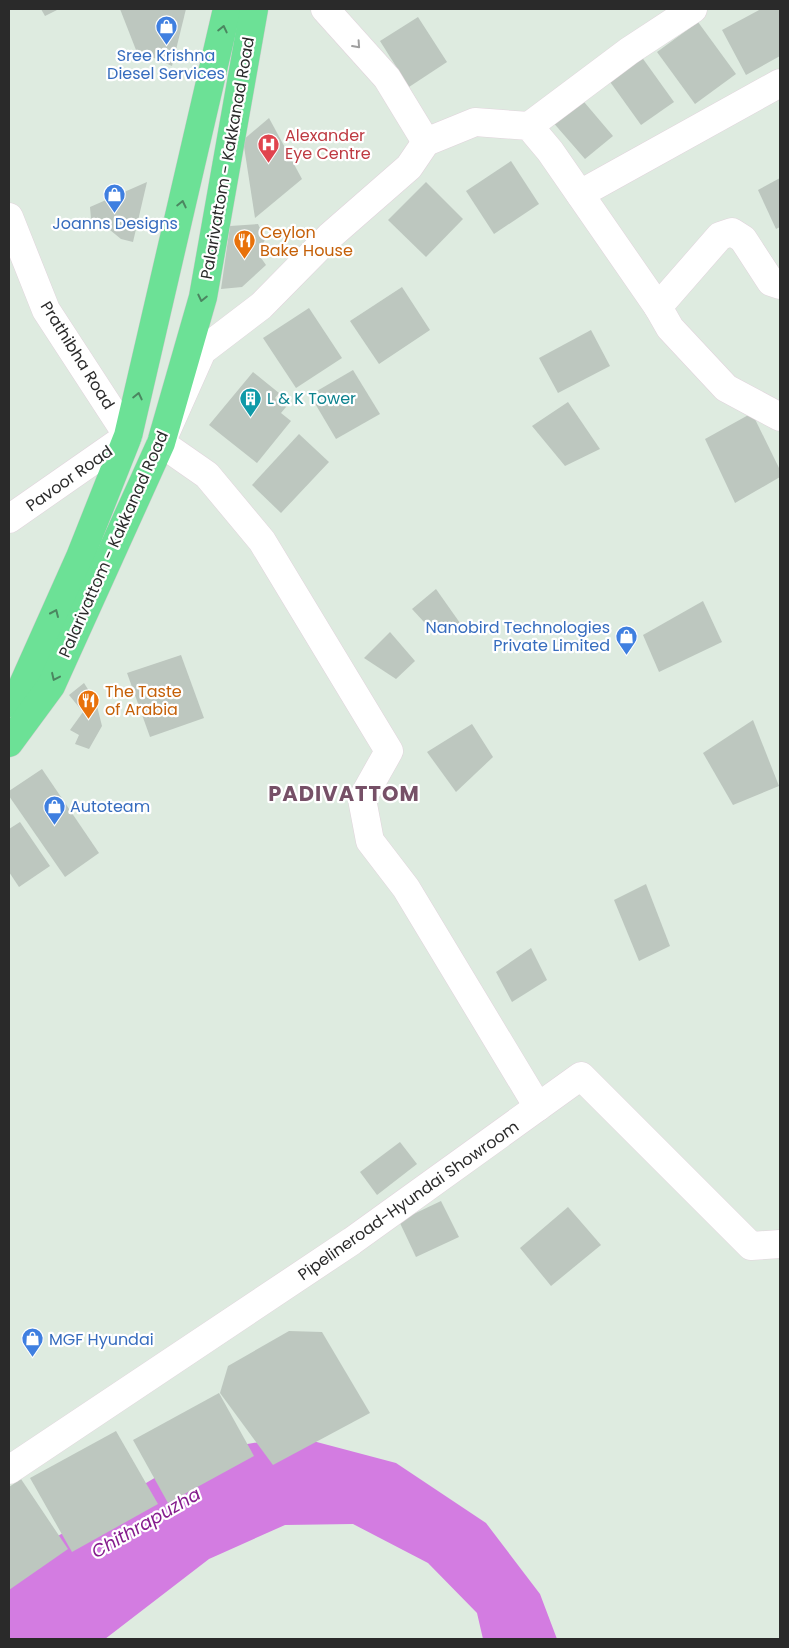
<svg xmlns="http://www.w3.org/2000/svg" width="789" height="1648" font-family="Poppins,sans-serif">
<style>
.water{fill:#d37ce1}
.building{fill:#bdc7bf}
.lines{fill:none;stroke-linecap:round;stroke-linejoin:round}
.minor-casing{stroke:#e1d4dc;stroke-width:29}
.primary-casing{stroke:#ccc;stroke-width:29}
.minor{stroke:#fff;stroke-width:28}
.primary{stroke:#6ce196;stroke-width:28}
.oneway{stroke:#4b8660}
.oneway2{stroke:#9f9f9f}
.labels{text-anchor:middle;stroke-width:4.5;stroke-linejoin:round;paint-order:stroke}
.shop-label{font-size:16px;fill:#366cbe;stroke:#fff}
.health-label{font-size:16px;fill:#be3a42;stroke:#fff;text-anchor:start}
.street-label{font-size:16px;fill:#2a2a2a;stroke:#fff}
.food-label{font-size:16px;fill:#c56008;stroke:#fff;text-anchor:start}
.culture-label{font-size:16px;fill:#0d838f;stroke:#fff;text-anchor:start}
.water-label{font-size:18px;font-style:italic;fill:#851c8d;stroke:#fff}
.district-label{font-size:21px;font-weight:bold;letter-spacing:1px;fill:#765067;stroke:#fff}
</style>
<rect width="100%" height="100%" fill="#deebe0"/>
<!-- water -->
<polygon class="water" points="294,1436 396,1463 486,1523 540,1594 557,1639 483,1639 477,1613 428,1563 353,1524 285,1525 209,1559 105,1639 9,1639 9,1578 43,1545 196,1453"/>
<!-- building -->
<g class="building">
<polygon points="41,9 59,9 45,16"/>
<polygon points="120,9 186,9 172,66 136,50"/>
<polygon points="761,9 780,9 780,56 746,75 722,30"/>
<polygon points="418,17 447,62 409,87 380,41"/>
<polygon points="698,22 736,74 695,104 657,52"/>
<polygon points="641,56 674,102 641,125 608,79"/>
<polygon points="579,96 613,136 585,159 551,120"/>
<polygon points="269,118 302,179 255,218 243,140"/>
<polygon points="511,161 539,204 494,234 466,191"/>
<polygon points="780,178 780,227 776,229 758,190"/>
<polygon points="147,182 133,242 121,239 110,230 91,219 90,207"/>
<polygon points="426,182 463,219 426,257 388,220"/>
<polygon points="258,224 265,239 259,255 266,265 242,287 221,289 230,226"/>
<polygon points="402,287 430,330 379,364 350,321"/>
<polygon points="309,308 342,358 296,388 263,338"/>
<polygon points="591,330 610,366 558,393 539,358"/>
<polygon points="353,370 380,414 336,439 310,395"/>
<polygon points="253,372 279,393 275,398 286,407 281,413 291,421 257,463 209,425"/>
<polygon points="568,402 600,449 565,466 532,426"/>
<polygon points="752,413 780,470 780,477 735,503 705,439"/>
<polygon points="299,434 329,462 281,513 252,485"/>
<polygon points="436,589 460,623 436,635 412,609"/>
<polygon points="703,601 722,642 659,672 643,635"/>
<polygon points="390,632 415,661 396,679 364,658"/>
<polygon points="181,655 204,718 150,737 127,673"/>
<polygon points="84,683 96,702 102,726 89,749 75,744 79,735 70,730 83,712 69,695"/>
<polygon points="753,720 779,786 733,805 703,753"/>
<polygon points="472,724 493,757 456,792 427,752"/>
<polygon points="42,769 99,853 65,877 9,796 9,791"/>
<polygon points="20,822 50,866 19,887 9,872 9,829"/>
<polygon points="646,884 670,946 639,961 614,900"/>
<polygon points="531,948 547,980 512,1002 496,972"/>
<polygon points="400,1142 417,1164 377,1195 360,1172"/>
<polygon points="441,1201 459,1237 416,1257 399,1221"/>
<polygon points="568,1207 601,1245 551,1286 520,1248"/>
<polygon points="289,1331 322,1332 370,1413 273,1465 220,1393 228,1366"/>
<polygon points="219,1393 254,1456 168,1503 133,1440"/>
<polygon points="116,1431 158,1504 72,1552 30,1478"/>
<polygon points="21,1479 68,1549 9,1590 9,1487"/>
</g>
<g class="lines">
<defs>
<g id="minor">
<polyline points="325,9 387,78 426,142"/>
<polyline points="529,126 629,51 693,9"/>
<polyline points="580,194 780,83"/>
<polyline points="9,217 46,310 128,436 9,519"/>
<polyline points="658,307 720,236 732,232 743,239 771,282 780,285"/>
<polyline points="538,1107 406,888 370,841 362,799 389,751 262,541 207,475 161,443 202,351 261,306 330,236 409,167 426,142 475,122 529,126 550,151 658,307 670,328 726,388 780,417"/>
<polyline points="9,1470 352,1241 581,1076 751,1246 780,1244"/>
</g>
<g id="primary">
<polyline points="9,703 21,689 80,557 128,436 227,9"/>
<polyline points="9,743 51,686 161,443 203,297 254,9"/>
</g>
</defs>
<!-- minor casing -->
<use href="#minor" class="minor-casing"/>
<!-- primary casing -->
<use href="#primary" class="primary-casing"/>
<!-- minor -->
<use href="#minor" class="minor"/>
<!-- primary -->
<use href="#primary" class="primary"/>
</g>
<!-- one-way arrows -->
<defs><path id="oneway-chevron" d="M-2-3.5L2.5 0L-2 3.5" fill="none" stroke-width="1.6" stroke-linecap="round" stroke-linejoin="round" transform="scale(1.25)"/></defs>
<g class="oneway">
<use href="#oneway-chevron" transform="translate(223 29) rotate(-77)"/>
<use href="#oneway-chevron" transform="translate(182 204) rotate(-77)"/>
<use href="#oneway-chevron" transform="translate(202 298) rotate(103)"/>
<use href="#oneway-chevron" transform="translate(138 396) rotate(-77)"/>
<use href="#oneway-chevron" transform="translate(55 613) rotate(-66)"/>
<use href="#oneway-chevron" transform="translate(55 677) rotate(115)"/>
</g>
<use class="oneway2" href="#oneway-chevron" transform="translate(357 45) rotate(48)"/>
<!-- icons -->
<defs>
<symbol id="shop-pin" viewBox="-11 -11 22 30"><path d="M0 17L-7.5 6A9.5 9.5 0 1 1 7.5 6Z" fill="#3f7fe0" stroke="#fff"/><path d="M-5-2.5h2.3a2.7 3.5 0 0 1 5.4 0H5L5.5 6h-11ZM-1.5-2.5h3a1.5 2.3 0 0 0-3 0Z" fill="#fff"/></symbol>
<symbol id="hospital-pin" viewBox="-11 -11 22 30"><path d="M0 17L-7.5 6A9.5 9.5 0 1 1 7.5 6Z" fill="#e0444e" stroke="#fff"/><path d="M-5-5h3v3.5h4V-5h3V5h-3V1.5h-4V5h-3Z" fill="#fff"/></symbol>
<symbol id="restaurant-pin" viewBox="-11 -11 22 30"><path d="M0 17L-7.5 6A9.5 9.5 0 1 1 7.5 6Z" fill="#e8710a" stroke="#fff"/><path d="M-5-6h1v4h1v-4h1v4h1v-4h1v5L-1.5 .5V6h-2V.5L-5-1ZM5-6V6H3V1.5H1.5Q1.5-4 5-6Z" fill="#fff"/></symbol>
<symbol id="building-pin" viewBox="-11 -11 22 30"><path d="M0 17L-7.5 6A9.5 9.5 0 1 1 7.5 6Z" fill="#0f9aa8" stroke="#fff"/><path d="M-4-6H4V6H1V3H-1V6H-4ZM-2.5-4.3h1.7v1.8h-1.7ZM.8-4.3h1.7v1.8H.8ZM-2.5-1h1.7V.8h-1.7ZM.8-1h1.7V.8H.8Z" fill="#fff"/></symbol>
</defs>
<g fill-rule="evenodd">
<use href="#shop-pin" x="154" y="14" width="25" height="34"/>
<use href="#hospital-pin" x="256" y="132" width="25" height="34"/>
<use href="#shop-pin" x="102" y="182" width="25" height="34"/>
<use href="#restaurant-pin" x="232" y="228" width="25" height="34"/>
<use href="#building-pin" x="238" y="386" width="25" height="34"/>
<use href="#shop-pin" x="614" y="624" width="25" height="34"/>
<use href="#restaurant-pin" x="76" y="688" width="25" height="34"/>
<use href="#shop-pin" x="42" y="794" width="25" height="34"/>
<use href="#shop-pin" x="20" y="1326" width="25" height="34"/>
</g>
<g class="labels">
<!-- shop labels -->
<g class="shop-label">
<text x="166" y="61">Sree Krishna<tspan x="166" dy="18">Diesel Services</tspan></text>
<text x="115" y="229">Joanns Designs</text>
<text x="610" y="633" text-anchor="end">Nanobird Technologies<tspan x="610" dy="18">Private Limited</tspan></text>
<text x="70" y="812" text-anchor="start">Autoteam</text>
<text x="49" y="1345" text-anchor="start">MGF Hyundai</text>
</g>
<!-- health labels -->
<g class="health-label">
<text x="285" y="141">Alexander<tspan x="285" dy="18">Eye Centre</tspan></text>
</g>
<!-- street labels -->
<g class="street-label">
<text transform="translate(227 158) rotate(-80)" y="6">Palarivattom - Kakkanad Road</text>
<text transform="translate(78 355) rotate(58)" y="6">Prathibha Road</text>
<text transform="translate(69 478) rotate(-35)" y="6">Pavoor Road</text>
<text transform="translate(113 544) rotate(-66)" y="6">Palarivattom - Kakkanad Road</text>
<text transform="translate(408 1200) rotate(-35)" y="6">Pipelineroad-Hyundai Showroom</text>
</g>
<!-- food labels -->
<g class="food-label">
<text x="260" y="238">Ceylon<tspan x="260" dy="18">Bake House</tspan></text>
<text x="105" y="697">The Taste<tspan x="105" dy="18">of Arabia</tspan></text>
</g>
<!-- culture labels -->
<g class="culture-label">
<text x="267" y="404">L &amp; K Tower</text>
</g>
<!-- water labels -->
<g class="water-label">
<text transform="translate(146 1523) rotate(-30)" y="6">Chithrapuzha</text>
</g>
<!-- district labels -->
<g class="district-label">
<text x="344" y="801">PADIVATTOM</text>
</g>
</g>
<!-- border -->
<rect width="789" height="1648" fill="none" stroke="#2a2a2a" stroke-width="20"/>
</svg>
